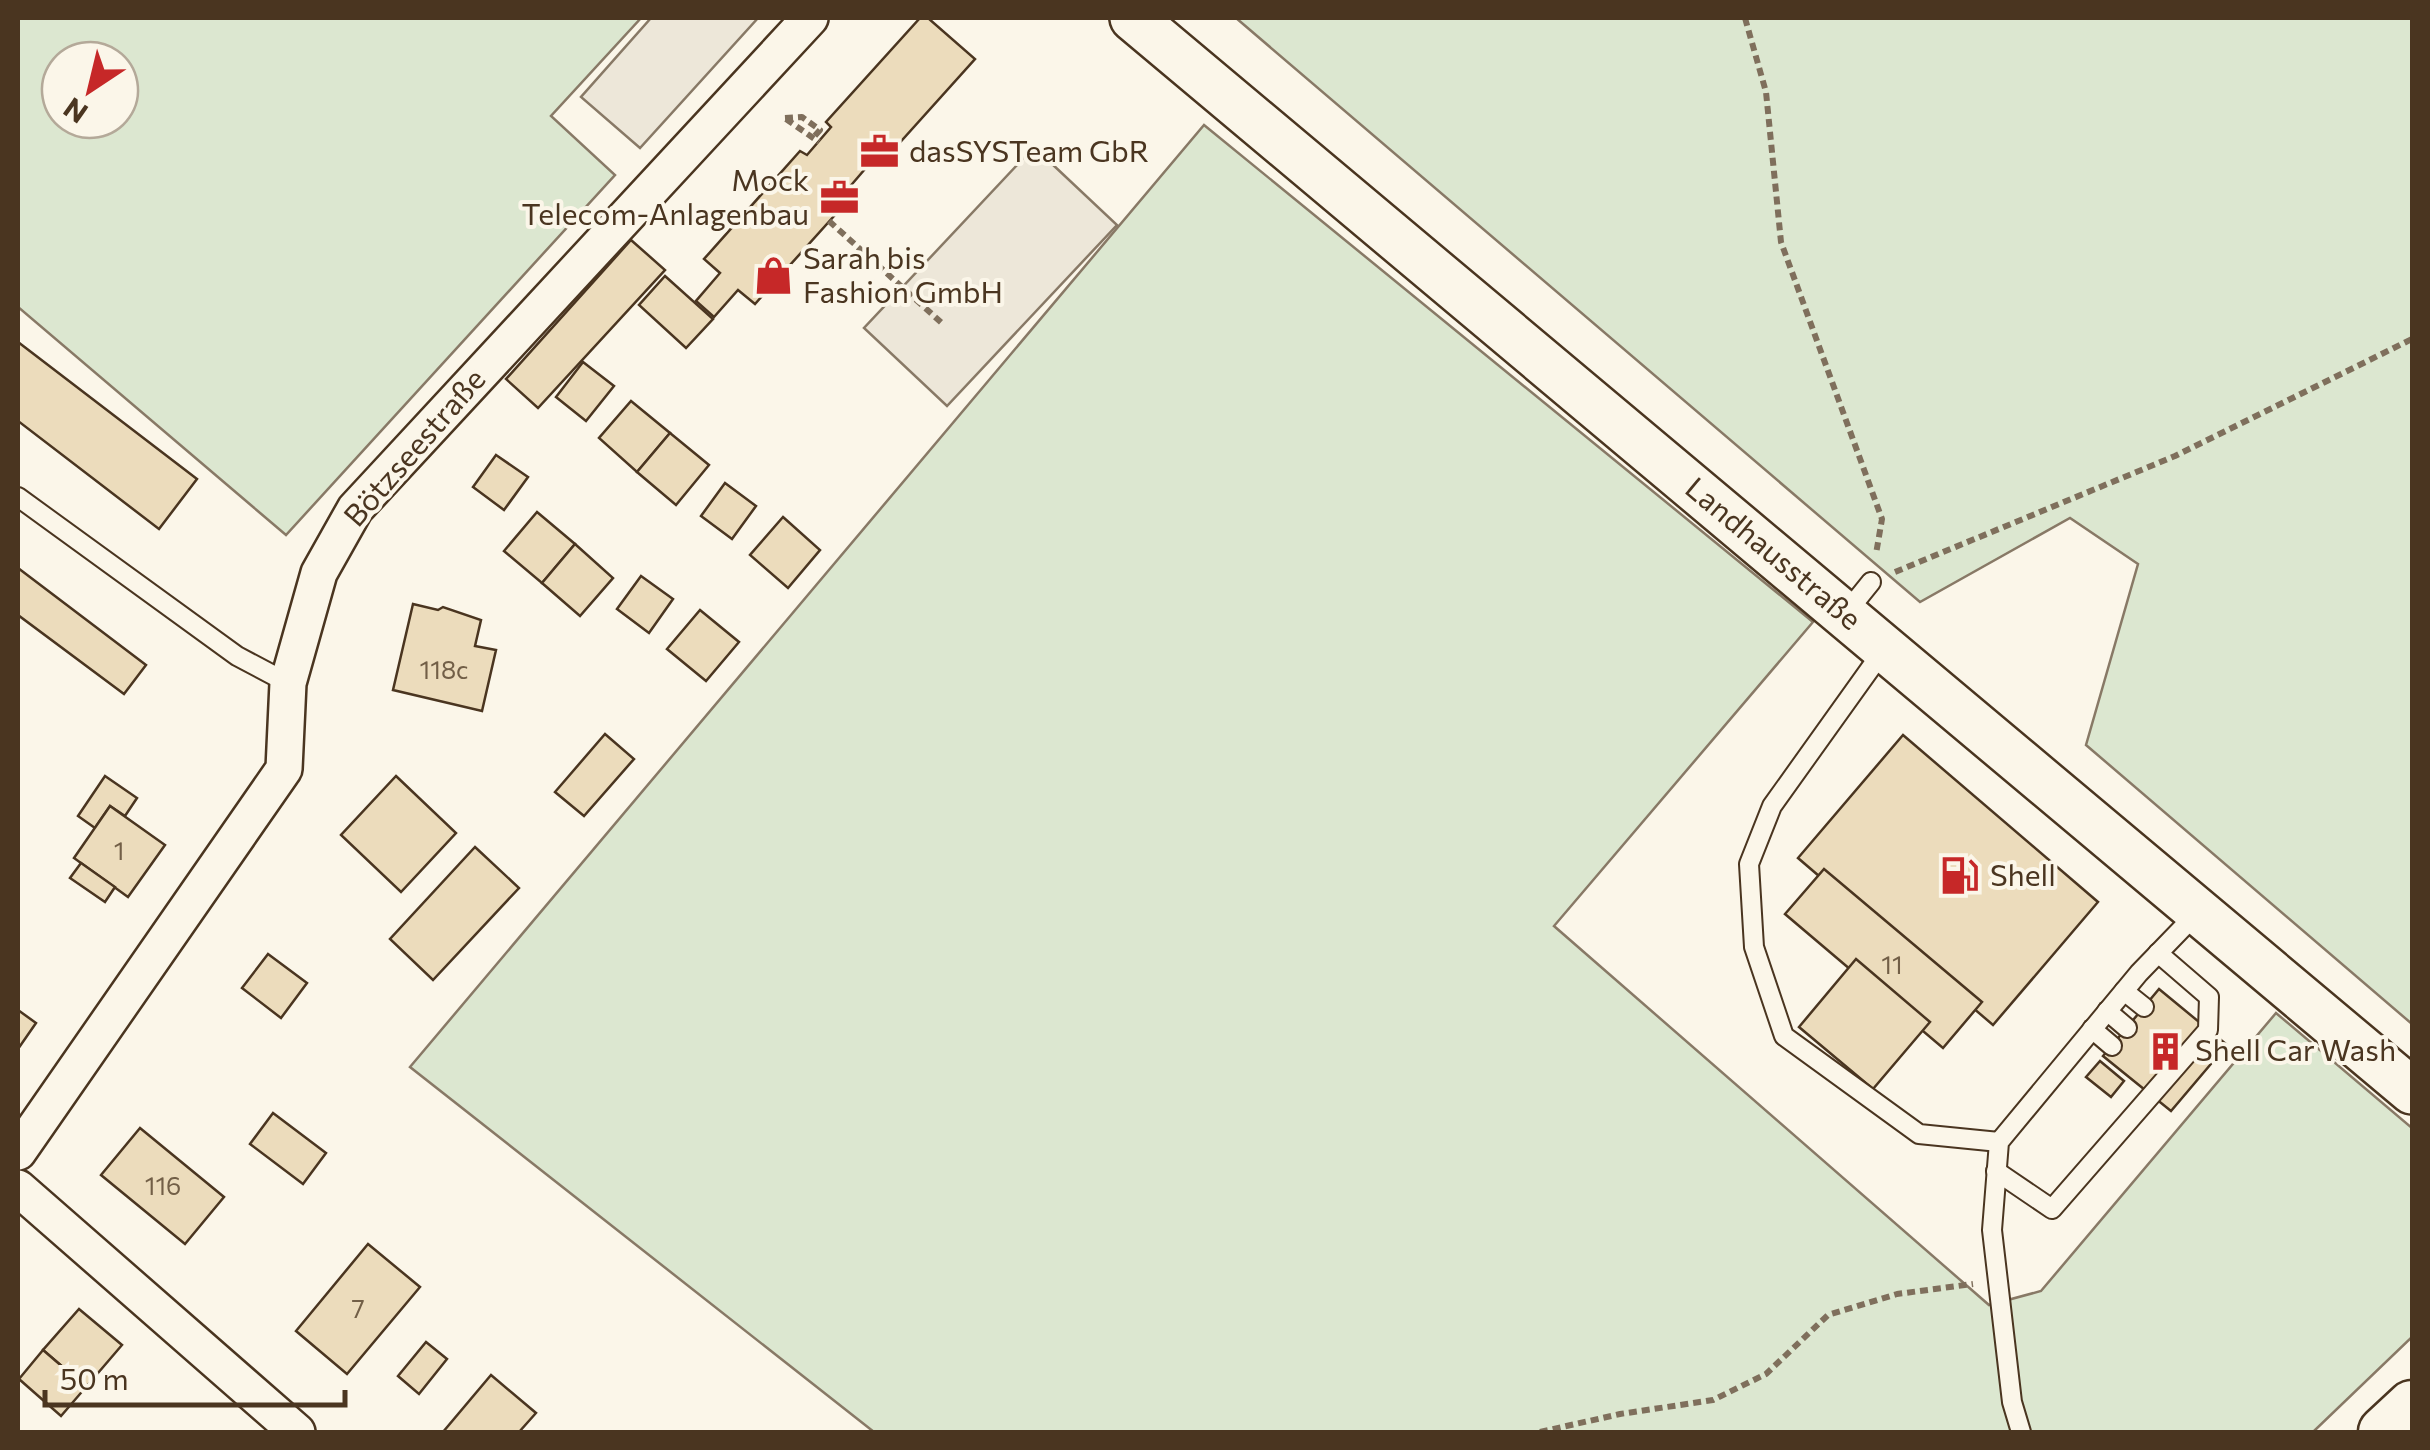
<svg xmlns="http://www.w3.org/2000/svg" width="2430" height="1450" font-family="Commissioner,sans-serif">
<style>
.green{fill:#dce7d0;stroke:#887966;stroke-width:2.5;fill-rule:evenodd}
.parking{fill:#ede7d9;stroke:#887966;stroke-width:2.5}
.building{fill:#ecdcbc;stroke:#4a3520;stroke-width:2.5}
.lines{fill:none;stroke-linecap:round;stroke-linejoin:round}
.service-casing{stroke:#4a3520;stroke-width:22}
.minor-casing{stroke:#4a3520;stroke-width:40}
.tertiary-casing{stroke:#4a3520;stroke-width:50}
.secondary-casing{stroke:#4a3520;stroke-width:55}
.path{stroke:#7f6f5c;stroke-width:6;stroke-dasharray:8 5;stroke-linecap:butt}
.service{stroke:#fbf6e9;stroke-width:18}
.minor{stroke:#fbf6e9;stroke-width:35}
.tertiary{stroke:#fbf6e9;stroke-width:45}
.secondary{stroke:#fbf6e9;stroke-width:50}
.labels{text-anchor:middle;stroke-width:8;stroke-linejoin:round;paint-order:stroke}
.number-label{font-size:25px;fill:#725f47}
.poi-label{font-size:30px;fill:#4a3520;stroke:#fbf6e9;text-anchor:start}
.street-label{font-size:30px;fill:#4a3520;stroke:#fbf6e9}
</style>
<rect width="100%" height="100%" fill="#fbf6e9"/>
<!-- green -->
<g class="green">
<path d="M18,18H641L551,116L615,175L286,535L18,307ZM60,60H120V120H60Z"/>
<polygon points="1236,18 2412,18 2412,1024 2086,745 2138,564 2070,518 1920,602"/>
<polygon points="1204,125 1813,622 1554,926 1989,1305 2041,1291 2276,1013 2412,1128 2412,1337 2313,1432 874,1432 410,1067"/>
</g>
<!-- parking -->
<g class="parking">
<polygon points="651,18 758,18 640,148 581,97"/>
<polygon points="1034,147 1117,225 947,406 864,328"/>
</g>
<!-- building -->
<g class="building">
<polygon points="920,18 928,18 975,59 877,168 871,162 847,190 852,196 755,304 738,290 714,317 696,301 720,273 704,259 800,151 807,155 831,127 826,122"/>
<polygon points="631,240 665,270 538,408 506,379"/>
<polygon points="665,276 713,319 686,348 639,305"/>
<polygon points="18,342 197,479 159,529 18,421"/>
<polygon points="583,362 614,386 586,421 556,397"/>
<polygon points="631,401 670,433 637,472 599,438"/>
<polygon points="670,433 709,465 676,505 637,472"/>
<polygon points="496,455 528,477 504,510 473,487"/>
<polygon points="725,483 756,506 732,539 701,516"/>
<polygon points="537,512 575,544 542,583 504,551"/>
<polygon points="783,517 820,550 788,588 750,555"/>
<polygon points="575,544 613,578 580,616 542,583"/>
<polygon points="18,568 146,665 124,694 18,615"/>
<polygon points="641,576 673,599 649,633 617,609"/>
<polygon points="413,604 438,610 443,607 481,620 475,646 496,650 482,711 393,690"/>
<polygon points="700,610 739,642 706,681 667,649"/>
<polygon points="605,734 634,759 584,816 555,792"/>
<polygon points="1903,735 2098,902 1993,1025 1798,858"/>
<polygon points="105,776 137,798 125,816 110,806 95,828 78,816"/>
<polygon points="396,776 456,833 401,892 341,835"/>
<polygon points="110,806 165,845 128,897 74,858"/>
<polygon points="475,847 519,888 433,980 390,939"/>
<polygon points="81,863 115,887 105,902 70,878"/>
<polygon points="1824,869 1982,1002 1943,1048 1785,914"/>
<polygon points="268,954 307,983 281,1018 242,988"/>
<polygon points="1856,959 1930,1022 1873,1089 1799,1027"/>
<polygon points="2159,989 2227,1045 2171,1111 2103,1056"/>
<polygon points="18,1010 36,1023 18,1049"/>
<polygon points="2100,1061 2124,1081 2111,1097 2086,1077"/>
<polygon points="273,1113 326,1153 303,1184 250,1144"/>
<polygon points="140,1128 224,1197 185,1244 101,1175"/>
<polygon points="368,1244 420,1287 347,1374 296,1331"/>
<polygon points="79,1309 122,1345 86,1387 43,1350"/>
<polygon points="426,1342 447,1359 419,1394 398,1376"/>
<polygon points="43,1350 86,1387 61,1416 19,1379"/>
<polygon points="491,1375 536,1413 519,1432 443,1432"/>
</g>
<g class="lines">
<defs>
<g id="service">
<polyline points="18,497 237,656 288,683"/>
<polyline points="1846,613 1871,582"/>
<polyline points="1885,648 1772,806 1749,864 1754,947 1784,1036 1919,1134 1999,1142"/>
<polyline points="2124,991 2144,1007"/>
<polyline points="2107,1011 2127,1028"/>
<polyline points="2092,1029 2112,1046"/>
<polyline points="1996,1171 2052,1209 2208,1030 2209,997 2158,953"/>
<polyline points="2021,1432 2012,1402 1992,1230 1999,1142 2139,973 2197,913"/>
</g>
<g id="minor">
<polyline points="18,1152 284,769 288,683 319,573 355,509 810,18"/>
<polyline points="18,1188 297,1432"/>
</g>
<polyline id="tertiary" points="1133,18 2412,1091"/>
<polyline id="secondary" points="2384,1432 2412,1406"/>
</defs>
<!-- service casing -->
<use href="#service" class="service-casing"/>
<!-- minor casing -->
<use href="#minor" class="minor-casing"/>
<!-- tertiary casing -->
<use href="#tertiary" class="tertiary-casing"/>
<!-- secondary casing -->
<use href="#secondary" class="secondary-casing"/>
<!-- path -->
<g class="path">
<polyline points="1745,18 1766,92 1781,242 1882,519 1876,554"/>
<polyline points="785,118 802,117 820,130 813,138"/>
<polyline points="786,119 819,142"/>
<polyline points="829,221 944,325"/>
<polyline points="1895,572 2175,456 2412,339"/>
<polyline points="1540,1432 1620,1414 1713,1400 1766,1374 1828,1315 1897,1294 1973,1284"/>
</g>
<!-- service -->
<use href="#service" class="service"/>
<!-- minor -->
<use href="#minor" class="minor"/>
<!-- tertiary -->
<use href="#tertiary" class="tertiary"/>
<!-- secondary -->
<use href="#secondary" class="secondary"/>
</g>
<!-- icons -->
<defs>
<symbol id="office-bare" viewBox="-9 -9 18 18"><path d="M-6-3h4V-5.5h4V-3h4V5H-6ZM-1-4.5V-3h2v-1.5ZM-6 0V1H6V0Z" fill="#c62828" stroke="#fbf6e9" stroke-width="2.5" paint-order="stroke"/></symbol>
<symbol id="shop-bare" viewBox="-9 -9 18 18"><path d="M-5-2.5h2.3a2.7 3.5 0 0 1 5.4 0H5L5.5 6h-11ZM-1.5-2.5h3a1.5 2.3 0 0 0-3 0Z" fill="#c62828" stroke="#fbf6e9" stroke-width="2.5" paint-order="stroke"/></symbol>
<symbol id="fuel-bare" viewBox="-9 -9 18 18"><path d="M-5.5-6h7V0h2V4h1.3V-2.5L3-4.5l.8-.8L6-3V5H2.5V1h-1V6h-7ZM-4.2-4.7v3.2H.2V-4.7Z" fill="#c62828" stroke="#fbf6e9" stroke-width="2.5" paint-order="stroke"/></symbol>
<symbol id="building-bare" viewBox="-9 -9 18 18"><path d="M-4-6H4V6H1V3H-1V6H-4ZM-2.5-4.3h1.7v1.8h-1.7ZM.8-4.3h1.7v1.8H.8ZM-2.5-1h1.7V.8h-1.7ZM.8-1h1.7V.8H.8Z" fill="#c62828" stroke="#fbf6e9" stroke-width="2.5" paint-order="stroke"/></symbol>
</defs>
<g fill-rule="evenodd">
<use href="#office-bare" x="852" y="124" width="55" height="55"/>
<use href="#office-bare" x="812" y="170" width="55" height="55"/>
<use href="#shop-bare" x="746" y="248" width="55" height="55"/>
<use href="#fuel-bare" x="1932" y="848" width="55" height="55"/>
<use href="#building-bare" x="2138" y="1024" width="55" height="55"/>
</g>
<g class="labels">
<!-- number labels -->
<g class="number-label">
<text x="444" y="679">118c</text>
<text x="119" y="860">1</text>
<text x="1892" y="974">11</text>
<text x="163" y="1195">116</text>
<text x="358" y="1318">7</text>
</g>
<!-- poi labels -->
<g class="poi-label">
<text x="909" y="162">dasSYSTeam GbR</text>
<text x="809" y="191" text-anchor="end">Mock<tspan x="809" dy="34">Telecom-Anlagenbau</tspan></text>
<text x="803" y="269">Sarah bis<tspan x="803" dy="34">Fashion GmbH</tspan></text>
<text x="1990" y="886">Shell</text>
<text x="2195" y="1061">Shell Car Wash</text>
</g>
<!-- street labels -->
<g class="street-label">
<text transform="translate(415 448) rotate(-49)" y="10">Bötzseestraße</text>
<text transform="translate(1773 554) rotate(40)" y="10">Landhausstraße</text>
</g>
</g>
<!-- border -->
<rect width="2430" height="1450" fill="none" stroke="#4a3520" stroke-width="40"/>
<!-- north arrow -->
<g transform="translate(90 90) rotate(215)"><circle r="48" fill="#fbf6e9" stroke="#b4a999" stroke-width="2.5"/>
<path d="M0-8L18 38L0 25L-18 38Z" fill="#c62828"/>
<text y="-15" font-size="28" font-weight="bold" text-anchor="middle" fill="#4a3520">N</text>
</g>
<!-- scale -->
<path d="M45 1390v15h300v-15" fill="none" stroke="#4a3520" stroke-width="5"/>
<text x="60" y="1390" font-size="30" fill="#4a3520" stroke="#fbf6e9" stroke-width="8" paint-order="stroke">50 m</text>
</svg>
